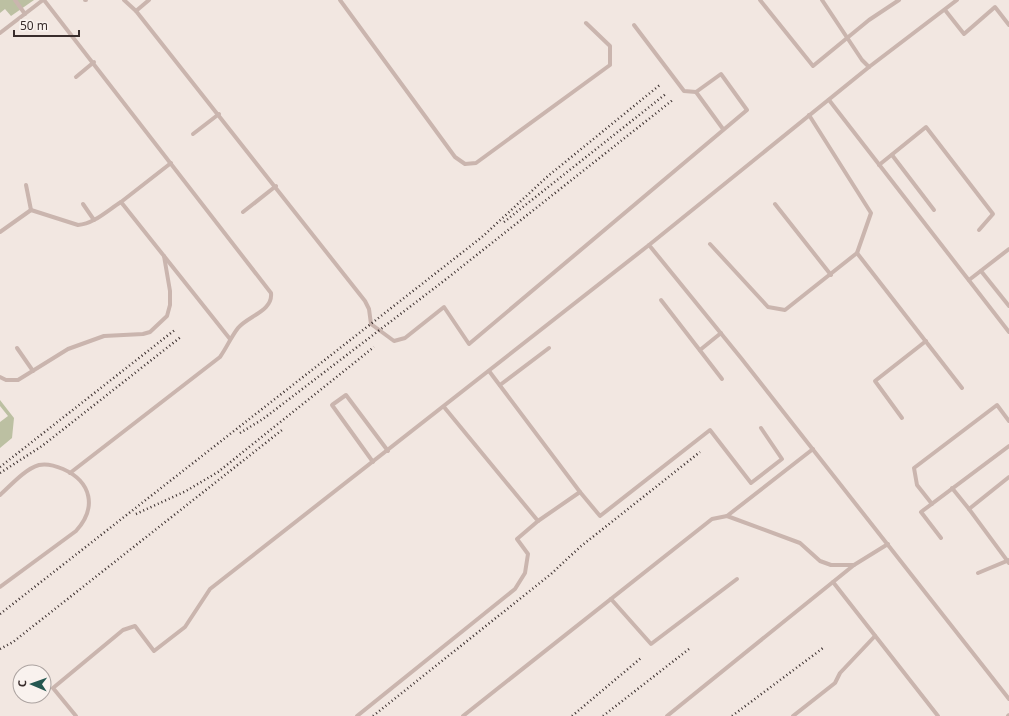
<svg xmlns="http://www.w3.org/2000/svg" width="1009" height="716" font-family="'Noto Sans',sans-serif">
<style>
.green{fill:#bcc0a2}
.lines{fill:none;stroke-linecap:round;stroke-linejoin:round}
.service{stroke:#cab5ae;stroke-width:4}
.rail{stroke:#392d2c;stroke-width:2.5;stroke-dasharray:1 3;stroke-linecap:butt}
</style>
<rect width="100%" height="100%" fill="#f2e7e1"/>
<!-- green -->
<g class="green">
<polygon points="0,0 34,0 11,16 5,9 0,13"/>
<polygon points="0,400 14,418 12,438 0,448 0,422 8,416 0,406"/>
</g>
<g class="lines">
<!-- service -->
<g class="service">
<polyline points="15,0 25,14"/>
<path d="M44,0L271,293C273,311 248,316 238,328C231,337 227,347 220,357L70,473"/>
<polyline points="85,0 86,0"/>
<polyline points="124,0 136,11 365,301 369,309 371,324 394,341 405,338 444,307 469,344 747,110 721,74 696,92 723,129"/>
<polyline points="340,0 455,157 465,164 476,163 610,65 610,46 586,23"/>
<polyline points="760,0 813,66 869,20 899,0"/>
<polyline points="822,0 862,60 869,67"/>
<polyline points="957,0 869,67 649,245 741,358 1009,699"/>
<polyline points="945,10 964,34 995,7 1009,25"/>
<polyline points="136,11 149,0"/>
<polyline points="634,25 684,91 696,92"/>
<polyline points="0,33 43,0"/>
<polyline points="76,77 94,62"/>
<polyline points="829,100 1009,332"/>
<polyline points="193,134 219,114"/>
<polyline points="892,155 934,210"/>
<polyline points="171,163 121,202 230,339"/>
<polyline points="879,165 926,127 993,214 979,230"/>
<path d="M26,185L31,210L78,225C94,224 108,210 121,202"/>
<polyline points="83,204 94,220"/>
<polyline points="775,204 831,275"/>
<polyline points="243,212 276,186"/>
<polyline points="0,232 31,210"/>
<polyline points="710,244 768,307 785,310 857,253 871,213 809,115"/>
<polyline points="857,253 962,388"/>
<polyline points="981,271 1009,306"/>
<polyline points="969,280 1009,249"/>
<polyline points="661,300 722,379"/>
<polyline points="17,348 33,371"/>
<polyline points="700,350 721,333"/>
<polyline points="489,371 580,492"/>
<polyline points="0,377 6,380 18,380 68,349 104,336 143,334 150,332 167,316 170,305 170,291 164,256"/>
<polyline points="500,385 549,348"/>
<polyline points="902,418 875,381 926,341"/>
<polyline points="373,462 332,405 346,395 388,451"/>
<polyline points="952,488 969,509 1009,477"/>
<path d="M0,495C11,485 25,469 39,465C48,463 56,466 63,469C92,482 97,508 76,531L0,587"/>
<polyline points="932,504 917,485 914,468 997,405 1009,421"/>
<polyline points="969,509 1009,563"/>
<polyline points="727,516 813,449"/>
<polyline points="538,521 580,492 600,516 710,430 751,483 782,459 761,428"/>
<polyline points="941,538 921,512 1009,446"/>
<polyline points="978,573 1009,560"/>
<polyline points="833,582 938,716"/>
<polyline points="611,599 651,644 737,579"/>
<polyline points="76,716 53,688 123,630 135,626 154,651 185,627 210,589 649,245"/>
<polyline points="357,716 515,589 525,573 528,554 517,539 538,521 444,407"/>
<polyline points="463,716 712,519 727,516 800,543 820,561 831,565 854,565 888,544"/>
<polyline points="667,716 854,565"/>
<polyline points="793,716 835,683 840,673 875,636"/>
<polyline points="1008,716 1009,715"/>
</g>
<!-- rail -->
<g class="rail">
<polyline points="504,222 667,93"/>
<polyline points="240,433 263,419 445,280 674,99"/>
<polyline points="0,467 176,329"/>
<polyline points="0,473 42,446 182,336"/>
<polyline points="136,514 186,491 218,472 374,347"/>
<polyline points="0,614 482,237 548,176 661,84"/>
<polyline points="0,649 13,642 282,430"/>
<polyline points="373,716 551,574 580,547 700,452"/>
<polyline points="572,716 641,658"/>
<polyline points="603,716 689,649"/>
<polyline points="732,716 823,648"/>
</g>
</g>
<!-- north arrow -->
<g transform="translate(32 684) rotate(272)"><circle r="19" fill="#f9f2ee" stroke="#aca3a0"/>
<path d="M0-3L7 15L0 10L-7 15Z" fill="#245750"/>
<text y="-6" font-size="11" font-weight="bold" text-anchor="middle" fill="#392d2c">С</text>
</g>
<!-- scale -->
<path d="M14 30v6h65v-6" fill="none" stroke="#392d2c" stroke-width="2"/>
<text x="20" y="30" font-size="12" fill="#392d2c" stroke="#f9f2ee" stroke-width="3" paint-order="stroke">50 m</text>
</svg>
